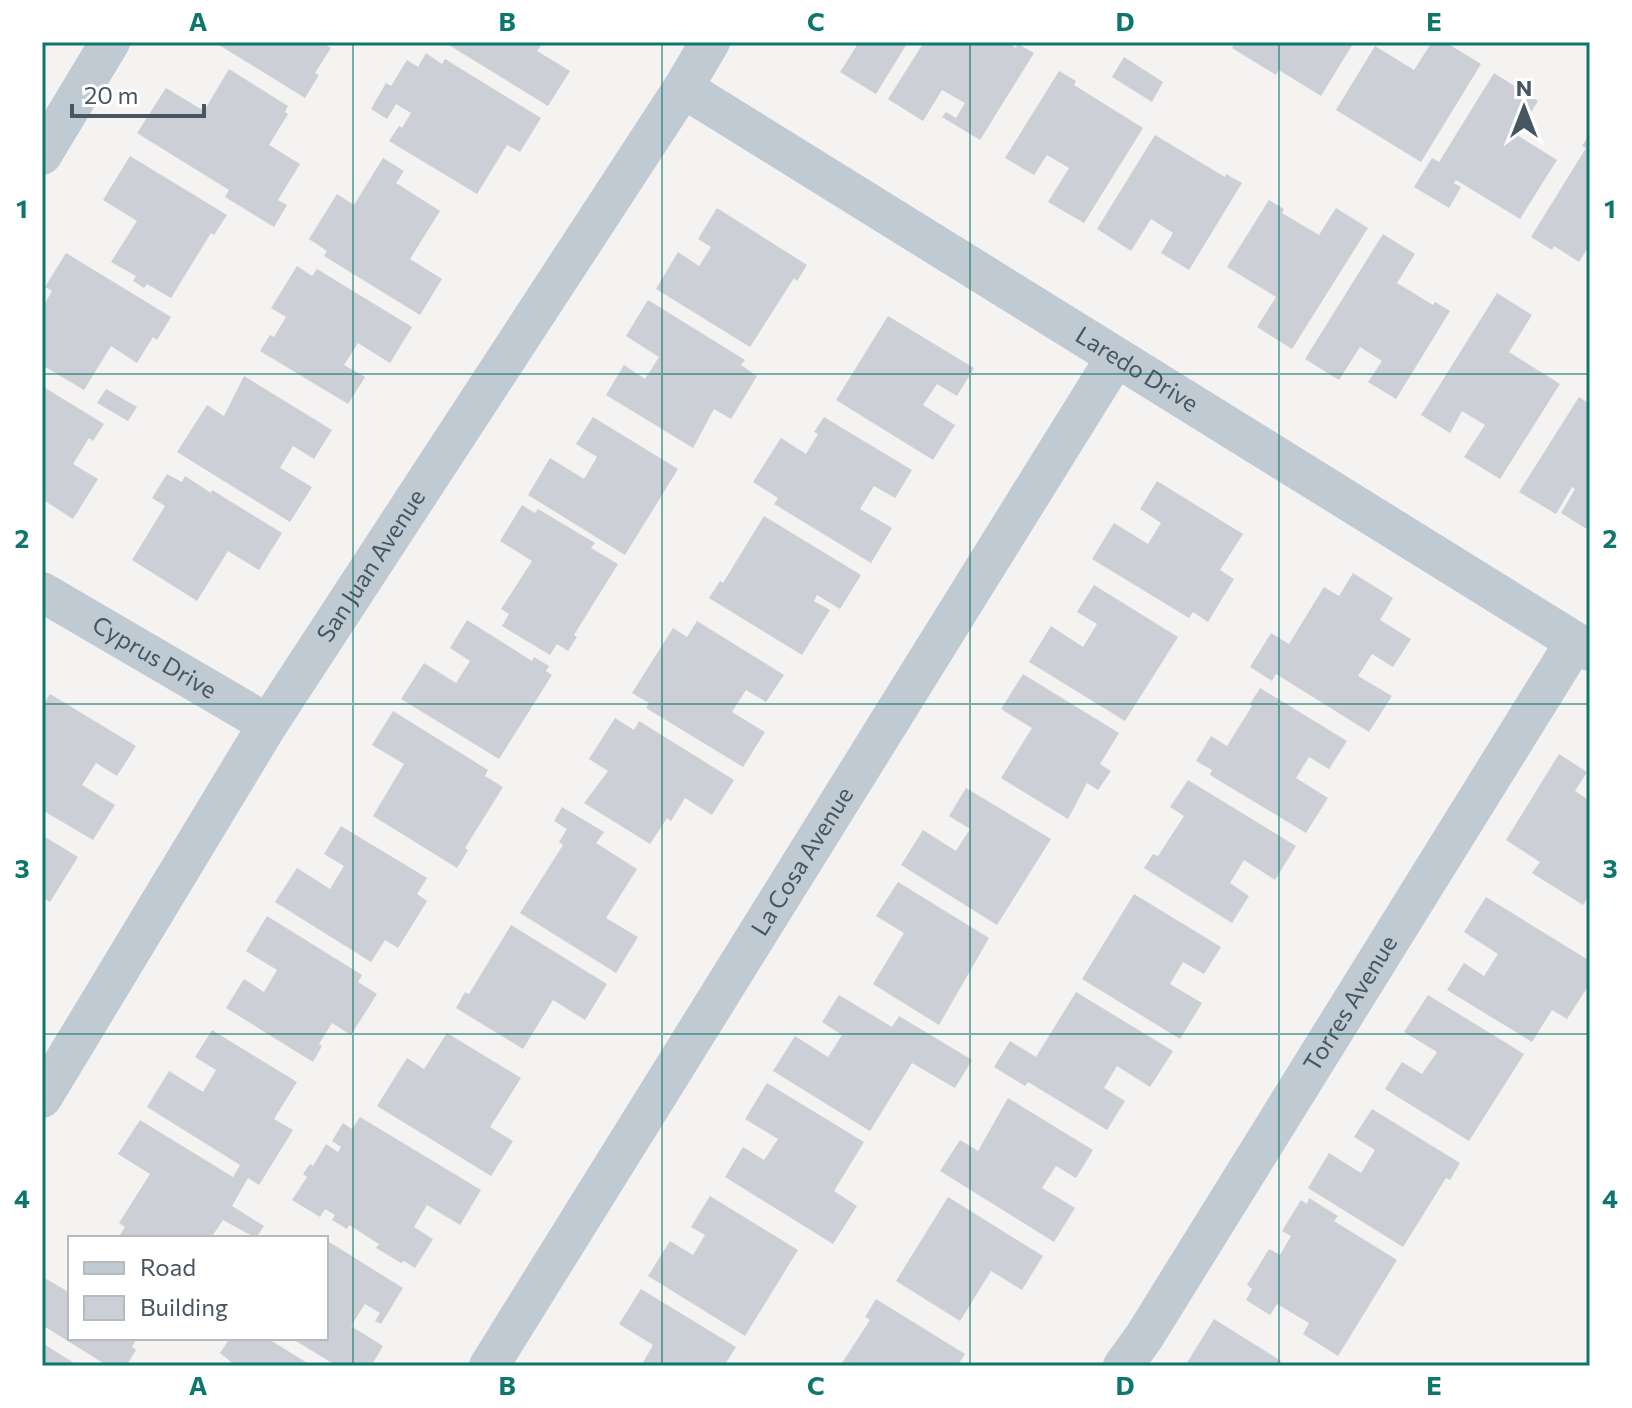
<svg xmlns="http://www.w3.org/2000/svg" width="1632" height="1408" font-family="Commissioner,sans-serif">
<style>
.building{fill:#cccfd5}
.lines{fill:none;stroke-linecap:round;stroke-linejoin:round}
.street{stroke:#c0cad2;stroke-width:40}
.grid{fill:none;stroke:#0f766e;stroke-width:2;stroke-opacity:0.55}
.labels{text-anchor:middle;stroke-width:8;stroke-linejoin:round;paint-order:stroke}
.street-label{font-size:24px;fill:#485662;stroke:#fff}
.neatline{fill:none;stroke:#0f766e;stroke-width:3}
.grid-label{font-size:26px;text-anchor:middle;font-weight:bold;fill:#0f766e}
</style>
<rect width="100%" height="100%" fill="#f5f2f2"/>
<!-- building -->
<g class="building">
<polygon points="214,42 320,42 331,48 315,73 319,75 305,98"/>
<polygon points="444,42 543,42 537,51 570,71 548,106"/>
<polygon points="859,42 908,42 876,94 840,72"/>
<polygon points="924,42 1007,42 1016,48 1018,44 1034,53 980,140 942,117 946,112 956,118 965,103 942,90 923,121 888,99"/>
<polygon points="1236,42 1354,42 1321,96 1279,70 1276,75 1232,48"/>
<polygon points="1432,42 1445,42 1481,64 1421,162 1336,110 1375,46 1414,70"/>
<polygon points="426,53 442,64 445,59 541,118 520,152 507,145 477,194 389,141 399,126 402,128 411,113 396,104 387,119 371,109 386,83 391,86 407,60 418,67"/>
<polygon points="1124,57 1163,82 1152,102 1112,77"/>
<polygon points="229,69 288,106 285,112 288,114 269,145 300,164 278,200 287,205 274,227 225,197 229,190 137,133 166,88 204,111"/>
<polygon points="1059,71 1076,81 1074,85 1143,128 1084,223 1048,202 1069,168 1047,155 1034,175 1005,158"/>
<polygon points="1494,73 1538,101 1517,135 1557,160 1520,219 1456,180 1454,183 1461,187 1449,208 1414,187 1432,158 1439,162"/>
<polygon points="1590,134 1590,244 1579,262 1554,246 1552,250 1531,237 1586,148 1582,146"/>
<polygon points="1155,135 1225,177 1226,174 1242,183 1189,270 1161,253 1173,233 1151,219 1131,251 1097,229"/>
<polygon points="130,156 227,215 214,235 211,233 171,298 147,284 144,288 133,281 136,276 111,262 137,221 103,200"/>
<polygon points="383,158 404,171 396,183 440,211 410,259 442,279 420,315 324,256 327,251 309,239 337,194 354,205"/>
<polygon points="1269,200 1284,209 1282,213 1319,235 1336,208 1368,228 1292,349 1257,327 1276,297 1227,267"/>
<polygon points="717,208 807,265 797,281 794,278 750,347 656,289 678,252 699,266 711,247 698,239"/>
<polygon points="1383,234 1415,254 1397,283 1433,305 1435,302 1450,311 1396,399 1368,382 1382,361 1360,347 1339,380 1305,359"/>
<polygon points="66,253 171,317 157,340 153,337 137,363 111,346 84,390 42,365 42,308 52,291 45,287"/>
<polygon points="297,266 312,276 317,269 412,327 390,363 358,343 344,365 365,377 348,404 260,351 270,335 274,337 286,317 271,308"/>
<polygon points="1497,293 1532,315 1509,352 1560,384 1500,479 1464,457 1485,425 1462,411 1450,433 1421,415"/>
<polygon points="648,300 745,360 741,365 757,376 731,419 714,409 693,448 606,395 624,365 645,379 659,357 626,336"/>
<polygon points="888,316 974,368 957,396 937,384 923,405 955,425 933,460 836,400"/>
<polygon points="244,376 332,430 314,459 293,446 280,468 312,487 290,522 177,452 207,405 224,416"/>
<polygon points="42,386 104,424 93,441 89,438 73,464 98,479 73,519 42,499"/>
<polygon points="106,389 137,407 128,421 97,403"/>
<polygon points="1579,397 1590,404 1590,531 1561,513 1575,489 1572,487 1556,514 1519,492"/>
<polygon points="593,417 678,469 625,555 528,495 550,458 584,479 597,457 576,444"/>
<polygon points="824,417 912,470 895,498 874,486 860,509 892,528 871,563 774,504 778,498 753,482 781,438 806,454 818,434 814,432"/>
<polygon points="167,474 182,482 185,476 211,493 212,490 282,533 259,570 228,551 197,601 132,560 165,506 152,498"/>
<polygon points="1157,481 1243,534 1220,570 1234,579 1208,622 1193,612 1189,618 1092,559 1114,523 1148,544 1161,523 1140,509"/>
<polygon points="522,505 535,513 538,509 595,543 591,548 618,564 574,635 577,637 568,651 557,644 550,655 502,626 509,614 501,609 532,561 500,541"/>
<polygon points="764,516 861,575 840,609 817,595 814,601 830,610 802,655 709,598 720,581 723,583"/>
<polygon points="1353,573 1393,598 1380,620 1411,639 1393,667 1372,654 1358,676 1392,696 1369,732 1276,674 1272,681 1250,667 1271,633 1289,644 1324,587 1339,596"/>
<polygon points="1094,585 1178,637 1125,721 1029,662 1051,626 1083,647 1097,624 1077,612"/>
<polygon points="467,620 532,661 534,657 549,666 546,671 552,675 499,759 401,699 424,663 456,683 470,661 450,648"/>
<polygon points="697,621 784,675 766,702 746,690 732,712 765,732 743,767 646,708 649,703 632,693 673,628 687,637"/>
<polygon points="1023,674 1119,733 1100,764 1111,771 1098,790 1087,783 1068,819 1001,778 1032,728 1001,709"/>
<polygon points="1260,688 1347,741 1329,769 1309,757 1296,778 1328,798 1306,833 1210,775 1212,770 1196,761 1211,736 1227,746 1252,706 1250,704"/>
<polygon points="50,694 136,746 117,776 96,763 82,785 115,805 93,840 42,810 42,706"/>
<polygon points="393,711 488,770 485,776 503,787 465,848 468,850 457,868 373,816 404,764 372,745"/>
<polygon points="615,718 634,730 639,721 734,780 712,815 685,798 671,821 667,818 650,844 584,803 608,771 589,759"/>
<polygon points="1559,754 1587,772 1575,791 1590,801 1590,894 1583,905 1532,873 1540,862 1506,840"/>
<polygon points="1188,780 1296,846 1275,880 1244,860 1230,883 1249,896 1232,923 1144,868 1153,854 1158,856 1184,816 1170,807"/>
<polygon points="966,788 1051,839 997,925 901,865 923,830 956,851 970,829 949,816"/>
<polygon points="562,807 604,832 596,843 637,869 606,918 638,937 616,973 520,913 563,845 559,842 567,829 554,821"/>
<polygon points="341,826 427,878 417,894 427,901 398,948 385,940 371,962 275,902 297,868 330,889 344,866 324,854"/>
<polygon points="42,835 78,857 50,902 42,897"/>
<polygon points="898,882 989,938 939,1025 873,984 904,933 876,916"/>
<polygon points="1134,894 1221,947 1204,974 1183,962 1170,984 1202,1003 1180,1039 1082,979"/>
<polygon points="1486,897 1590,961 1590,983 1567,1019 1552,1010 1532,1042 1447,990 1464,963 1484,976 1498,954 1464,932"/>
<polygon points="267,916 362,975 358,982 377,994 351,1035 332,1023 319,1044 322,1046 313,1062 226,1008 244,979 264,992 277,970 246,951"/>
<polygon points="511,925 607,984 585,1020 553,1000 523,1049 456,1008 465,992 469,994"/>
<polygon points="1076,992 1173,1051 1150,1087 1117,1066 1104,1088 1125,1101 1107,1130 1028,1082 1025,1086 994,1067 1010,1041 1036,1057"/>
<polygon points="839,995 892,1027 899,1016 972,1060 955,1088 912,1063 870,1131 773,1071 795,1036 828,1057 842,1035 822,1022"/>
<polygon points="1428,995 1524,1054 1469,1141 1385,1089 1402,1062 1422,1074 1437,1052 1404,1032"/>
<polygon points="212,1030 297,1082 274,1119 293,1130 259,1185 248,1178 232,1206 264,1226 256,1238 223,1220 211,1238 118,1238 125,1227 119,1223 150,1174 118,1154 140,1120 233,1177 240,1165 147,1107 169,1071 203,1092 216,1070 195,1057"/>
<polygon points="447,1033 521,1078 490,1127 513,1141 491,1176 377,1106 407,1058 424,1069"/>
<polygon points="767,1083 864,1142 834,1191 857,1206 833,1244 725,1177 743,1147 764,1160 778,1139 745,1119"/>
<polygon points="1008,1098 1093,1150 1076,1178 1056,1166 1042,1188 1075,1208 1054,1242 940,1171 960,1140 978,1151"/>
<polygon points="1372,1109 1460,1163 1450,1180 1446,1178 1403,1247 1308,1188 1329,1153 1361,1173 1375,1150 1354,1137"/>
<polygon points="360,1117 481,1190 460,1225 427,1205 414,1227 433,1239 415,1268 404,1261 401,1263 376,1248 379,1244 349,1225 347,1229 332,1220 335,1215 325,1209 320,1217 292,1200 307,1177 303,1174 310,1164 313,1166 326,1144 338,1152 341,1147 332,1141 343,1123 352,1129"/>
<polygon points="710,1196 798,1250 745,1336 648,1276 670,1241 693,1255 705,1235 691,1227"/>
<polygon points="948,1197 1043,1256 1022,1290 991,1271 960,1321 896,1281"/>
<polygon points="1309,1198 1338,1216 1334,1221 1397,1260 1338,1356 1303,1334 1309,1323 1277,1304 1270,1315 1246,1300 1252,1289 1247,1285 1269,1249 1280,1255 1291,1236 1282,1231 1301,1200 1307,1204"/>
<polygon points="326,1240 403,1288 381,1324 375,1321 380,1313 365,1304 351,1326 383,1346 371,1366 337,1366 291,1338 326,1338"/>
<polygon points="43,1277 70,1293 70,1338 137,1338 132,1347 136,1350 126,1366 122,1364 121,1366 108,1366 42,1325"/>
<polygon points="641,1289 736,1347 724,1366 641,1366 653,1345 619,1324"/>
<polygon points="876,1299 965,1354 957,1366 840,1366 870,1320 865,1317"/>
<polygon points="1214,1319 1281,1361 1278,1366 1185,1366"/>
<polygon points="230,1338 267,1338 312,1366 236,1366 220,1353"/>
<polygon points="42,1343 79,1366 42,1366"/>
</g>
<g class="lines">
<!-- street -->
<g class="street">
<path id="s1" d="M683,88L1590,651"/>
<polyline points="42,155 110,42"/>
<path id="s2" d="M42,592L268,724"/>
<path id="s3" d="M42,1098L268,724L683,88L710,42"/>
<path id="s4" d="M489,1366L1116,357"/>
<path id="s5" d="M1123,1366L1144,1337L1575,642"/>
</g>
</g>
<!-- grid -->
<path class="grid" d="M353,42V1366M662,42V1366M970,42V1366M1279,42V1366M42,374H1590M42,704H1590M42,1034H1590"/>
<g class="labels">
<!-- street labels -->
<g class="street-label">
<text dy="8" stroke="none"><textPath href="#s1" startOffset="534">Laredo Drive</textPath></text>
<text dy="8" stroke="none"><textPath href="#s3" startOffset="626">San Juan Avenue</textPath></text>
<text dy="8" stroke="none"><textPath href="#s2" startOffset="130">Cyprus Drive</textPath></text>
<text dy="8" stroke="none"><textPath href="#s4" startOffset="594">La Cosa Avenue</textPath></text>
<text dy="8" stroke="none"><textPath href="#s5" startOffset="428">Torres Avenue</textPath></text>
</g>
</g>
<!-- border -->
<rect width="1632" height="1408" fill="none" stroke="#ffffff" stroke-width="88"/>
<!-- legend -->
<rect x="68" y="1236" width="260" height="104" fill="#ffffff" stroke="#b6bbc0" stroke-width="2"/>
<rect x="84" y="1262" width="40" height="12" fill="#c0cad2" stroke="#b6bbc0" stroke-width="2"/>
<text x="140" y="1276" font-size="24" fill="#485662">Road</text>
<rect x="84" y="1296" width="40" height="24" fill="#cccfd5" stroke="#b6bbc0" stroke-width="2"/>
<text x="140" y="1316" font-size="24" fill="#485662">Building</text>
<!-- north arrow -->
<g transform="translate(1524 108)" stroke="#ffffff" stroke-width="6" paint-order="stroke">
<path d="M0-6L14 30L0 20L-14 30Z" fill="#485662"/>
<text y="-12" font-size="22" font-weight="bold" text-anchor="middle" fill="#485662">N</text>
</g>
<!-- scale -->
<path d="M72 104v12h132v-12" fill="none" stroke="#485662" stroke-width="4"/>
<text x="84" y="104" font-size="24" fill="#485662" stroke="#ffffff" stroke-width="6" paint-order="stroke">20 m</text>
<rect x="44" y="44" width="1544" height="1320" class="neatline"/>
<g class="grid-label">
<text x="198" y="31">A</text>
<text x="507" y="31">B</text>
<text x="816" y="31">C</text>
<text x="1125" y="31">D</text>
<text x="1434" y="31">E</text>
<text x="22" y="218">1</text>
<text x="1610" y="218">1</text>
<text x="22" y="548">2</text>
<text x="1610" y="548">2</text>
<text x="22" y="878">3</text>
<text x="1610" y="878">3</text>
<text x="22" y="1208">4</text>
<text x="1610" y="1208">4</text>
<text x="198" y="1395">A</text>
<text x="507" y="1395">B</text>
<text x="816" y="1395">C</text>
<text x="1125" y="1395">D</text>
<text x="1434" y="1395">E</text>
</g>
</svg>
